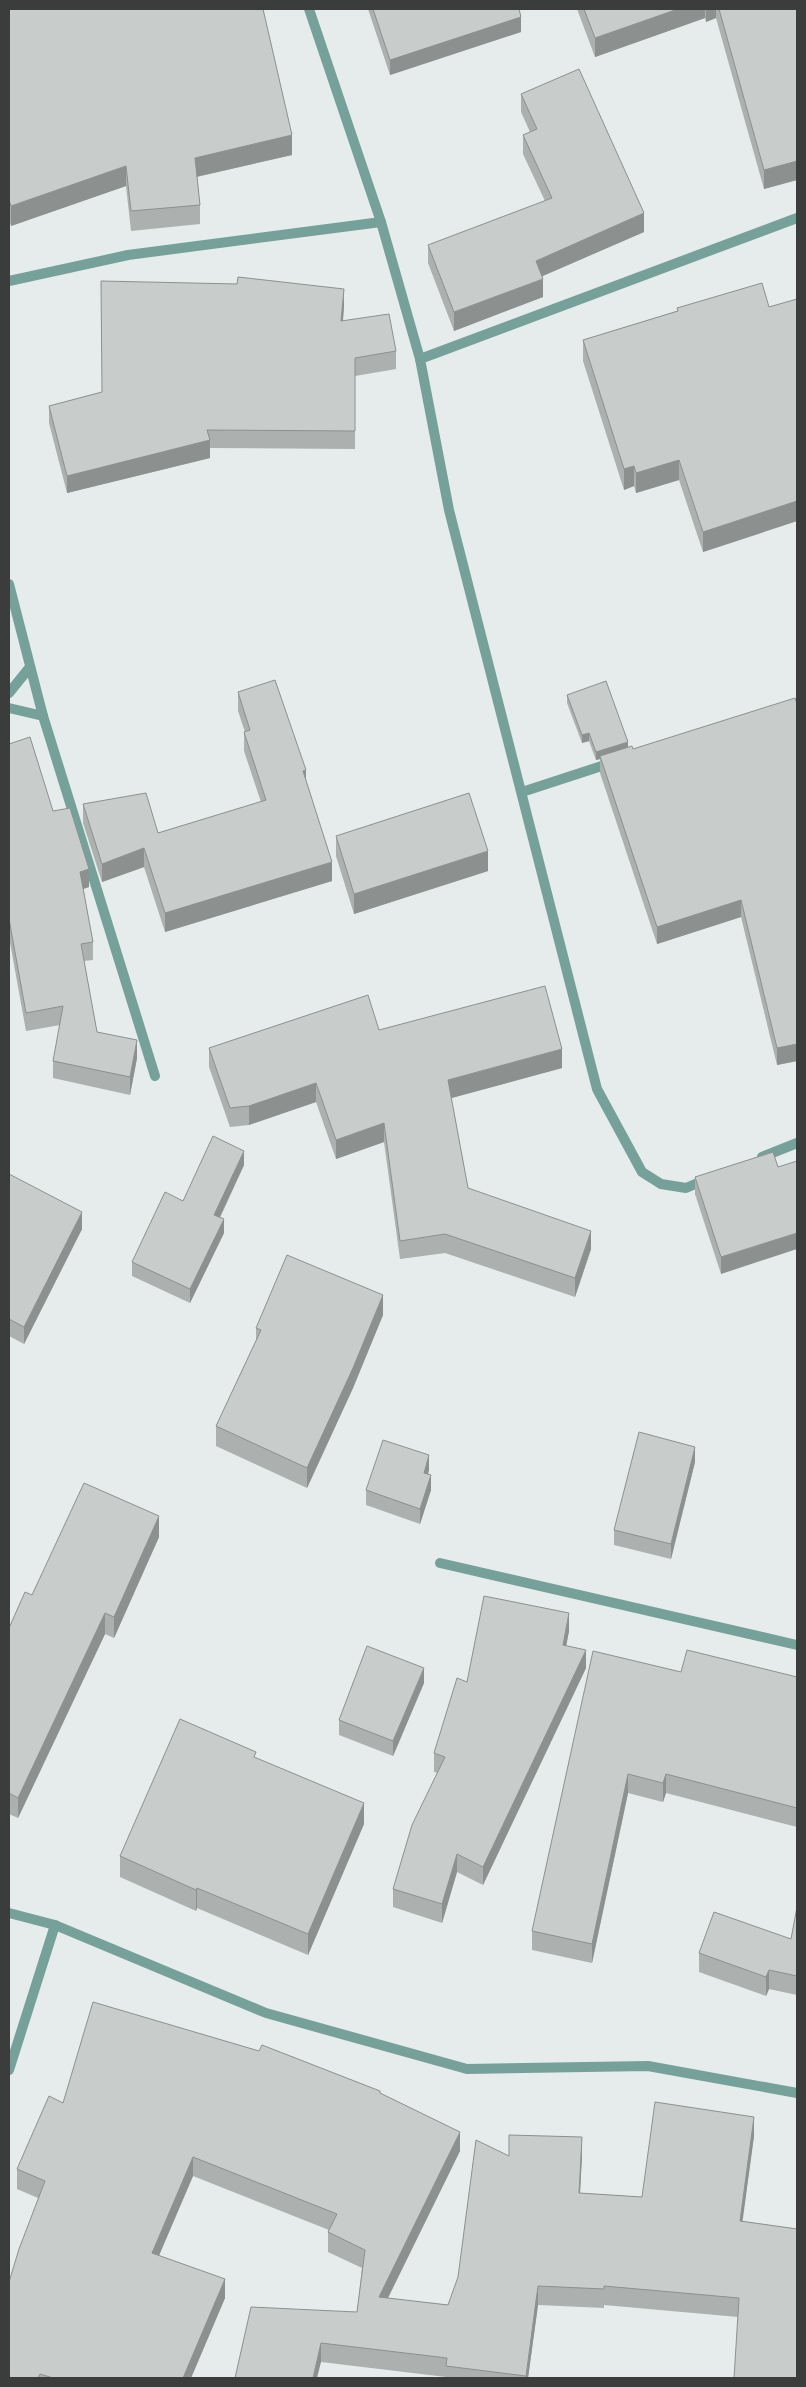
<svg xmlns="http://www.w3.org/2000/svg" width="806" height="2387" font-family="Arial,sans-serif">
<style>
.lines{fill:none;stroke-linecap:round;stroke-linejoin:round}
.minor{stroke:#76a19a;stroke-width:10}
.wall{fill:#acb0af}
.shaded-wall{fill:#8c908f}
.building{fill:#c8cdcc;stroke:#8c908f}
</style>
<rect width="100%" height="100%" fill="#e6eceb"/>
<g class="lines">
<!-- minor -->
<g class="minor">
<polyline points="309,9 381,222 420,359 449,510 597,1089 642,1172 661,1184 686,1188 707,1179"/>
<polyline points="9,281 128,255 381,222"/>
<polyline points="420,359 797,218"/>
<polyline points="9,584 43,716 155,1076"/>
<polyline points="9,693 30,667"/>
<polyline points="9,708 43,716"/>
<polyline points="522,792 614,762"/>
<polyline points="762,1157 797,1143"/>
<polyline points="440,1563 797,1645"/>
<polyline points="9,1913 55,1925 266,2013 467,2069 648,2066 797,2093"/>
<polyline points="9,2070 55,1925"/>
</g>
</g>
<!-- wall -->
<g class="wall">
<polygon points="9,9 292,155 197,177 200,205 200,224 131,231 126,186 11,226 9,219"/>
<polygon points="368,9 519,9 521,32 390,75"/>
<polygon points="577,9 797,9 797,180 764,189 716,18 706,22 705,18 595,57"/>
<polygon points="521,94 644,232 542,276 543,297 454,331 428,263 428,245 545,201 523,154 523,135 530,132 521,112"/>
<polygon points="797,299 797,521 703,552 679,480 636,493 634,486 624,490 583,361 583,340 677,311 677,308 769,307"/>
<polygon points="344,307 343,321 396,351 396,369 355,376 355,449 210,448 210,458 67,493 49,423 49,406 102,392"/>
<polygon points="238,692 306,780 332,881 165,932 144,867 102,882 83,823 83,804 158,833 261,802 244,751 244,732 245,732 238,711"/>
<polygon points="567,695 628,747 633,749 797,704 797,1061 777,1065 741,917 657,944 600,773 600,759 596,760 589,741 582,743 567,703"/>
<polygon points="9,744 53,811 89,887 83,889 93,942 93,960 84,961 97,1032 137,1058 130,1095 53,1078 53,1061 60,1025 26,1031 9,937"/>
<polygon points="336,836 488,871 354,914 336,856"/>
<polygon points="379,1030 562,1068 451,1098 468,1188 591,1249 575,1297 445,1253 400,1259 384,1142 336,1159 316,1102 249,1125 230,1127 209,1067 209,1048"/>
<polygon points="773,1152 721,1274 695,1194 695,1177"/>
<polygon points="244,1165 220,1218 224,1233 190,1303 132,1276 132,1262 183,1201"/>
<polygon points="9,1174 82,1229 24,1344 9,1336"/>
<polygon points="383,1315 353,1388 307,1488 216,1446 216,1426 256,1341 256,1328"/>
<polygon points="695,1462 671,1559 614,1545 614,1530"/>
<polygon points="429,1470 428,1474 431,1490 420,1524 366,1505 366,1490"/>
<polygon points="159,1537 114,1638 105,1634 18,1818 9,1814 9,1628 32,1595"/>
<polygon points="569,1631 566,1645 586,1668 483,1885 457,1872 442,1923 393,1907 393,1889 438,1773 434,1772 434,1753 467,1682"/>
<polygon points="681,1672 797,1677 797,1827 666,1793 663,1802 628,1793 592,1963 532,1950 532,1931"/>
<polygon points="424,1683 393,1756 339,1735 339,1720"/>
<polygon points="256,1758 364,1824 308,1955 197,1908 196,1911 120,1877 120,1856"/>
<polygon points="797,1907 797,1995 769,1989 766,1996 699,1972 699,1953 791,1939"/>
<polygon points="380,2093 460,2151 388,2298 448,2305 509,2156 582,2156 580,2193 642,2197 754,2136 742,2221 797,2229 738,2317 604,2305 604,2308 538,2305 528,2378 446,2378 446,2377 321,2362 235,2378 357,2312 362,2268 328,2252 328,2232 329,2230 193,2176 159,2255 225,2298 191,2378 9,2378 38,2198 17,2189 17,2169 63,2103"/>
</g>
<!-- shaded-wall -->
<g class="shaded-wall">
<polygon points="678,9 705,9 705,18 595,57 595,38"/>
<polygon points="706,9 716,9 716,18 706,22"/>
<polygon points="521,17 521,32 390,75 390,60"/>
<polygon points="292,135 292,155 195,177 195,158"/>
<polygon points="797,161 797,180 764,189 764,170"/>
<polygon points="126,166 126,186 11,226 11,206"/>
<polygon points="644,213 644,232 536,279 536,261"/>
<polygon points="543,279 543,297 454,331 454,312"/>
<polygon points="344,289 344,307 341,339 341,321"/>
<polygon points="210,440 210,458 67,493 67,476"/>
<polygon points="679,460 679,480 636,493 636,473"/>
<polygon points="634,466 634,486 624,490 624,469"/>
<polygon points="797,501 797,521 703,552 703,532"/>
<polygon points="589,733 589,741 582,743 582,735"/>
<polygon points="628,742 628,750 600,756 600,759 596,760 596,752"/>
<polygon points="306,770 306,788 303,771"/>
<polygon points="144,848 144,867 102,882 102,864"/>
<polygon points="488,851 488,871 354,914 354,894"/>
<polygon points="332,862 332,881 165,932 165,913"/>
<polygon points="89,869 89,887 80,890 80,872"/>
<polygon points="741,900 741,917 657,944 657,927"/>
<polygon points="137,1040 137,1058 130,1095 130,1077"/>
<polygon points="797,1044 797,1061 777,1065 777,1048"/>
<polygon points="562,1049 562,1068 448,1099 448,1080"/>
<polygon points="316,1083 316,1102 249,1125 249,1106"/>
<polygon points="384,1123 384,1142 336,1159 336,1140"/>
<polygon points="244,1151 244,1165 214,1229 214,1215"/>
<polygon points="82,1212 82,1229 24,1344 24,1327"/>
<polygon points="224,1219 224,1233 190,1303 190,1289"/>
<polygon points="591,1231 591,1249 575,1297 575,1278"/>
<polygon points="797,1233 797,1249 721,1274 721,1257"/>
<polygon points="383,1295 383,1315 353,1388 307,1488 307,1468"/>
<polygon points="695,1447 695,1462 671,1559 671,1544"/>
<polygon points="429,1455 429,1470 424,1488 424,1473"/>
<polygon points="431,1475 431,1490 420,1524 420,1509"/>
<polygon points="159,1516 159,1537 114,1638 114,1617"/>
<polygon points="105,1613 105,1634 18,1818 18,1798"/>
<polygon points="569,1613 569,1631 563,1663 563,1645"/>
<polygon points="586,1650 586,1668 483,1885 483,1867"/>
<polygon points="424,1668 424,1683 393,1756 393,1741"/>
<polygon points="628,1774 628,1793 592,1963 592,1944"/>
<polygon points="666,1774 666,1793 663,1802 663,1783"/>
<polygon points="364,1803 364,1824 308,1955 308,1934"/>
<polygon points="457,1854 457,1872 442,1923 442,1904"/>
<polygon points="197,1888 197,1908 196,1911 196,1890"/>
<polygon points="769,1970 769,1989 766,1996 766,1977"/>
<polygon points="754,2117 754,2136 740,2240 740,2221"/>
<polygon points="460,2132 460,2151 379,2316 379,2297"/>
<polygon points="582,2137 582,2156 579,2212 579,2193"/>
<polygon points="193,2157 193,2176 152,2272 152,2253"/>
<polygon points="225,2279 225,2298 191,2378 183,2378"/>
<polygon points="538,2286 538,2305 528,2378 526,2378"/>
<polygon points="321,2343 321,2362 317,2378 313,2378"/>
</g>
<!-- building -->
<g class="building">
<polygon points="9,9 263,9 292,135 195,158 200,205 131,211 126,166 11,206 9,200"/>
<polygon points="373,9 519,9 521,17 390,60"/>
<polygon points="584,9 678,9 595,38"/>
<polygon points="719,9 797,9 797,161 764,170"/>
<polygon points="579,69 644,213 536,261 543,279 454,312 428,245 552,198 523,135 537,129 521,94"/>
<polygon points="238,277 344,289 341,321 389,314 396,351 355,358 355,431 207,430 210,440 67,476 49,406 102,392 101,281 237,284"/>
<polygon points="762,283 769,307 797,299 797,501 703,532 679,460 636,473 634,466 624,469 583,340 678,311 677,308"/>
<polygon points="275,680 306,770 303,771 332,862 165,913 144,848 102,864 83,804 146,793 158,833 266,800 244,732 250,730 238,692"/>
<polygon points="606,681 628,742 596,752 589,733 582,735 567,695"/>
<polygon points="795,698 797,704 797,1044 777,1048 741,900 657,927 600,756 632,746 633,749"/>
<polygon points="30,737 53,811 70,808 89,869 80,872 93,942 81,944 97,1032 137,1040 130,1077 53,1061 63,1006 26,1013 9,919 9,744"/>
<polygon points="469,793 488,851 354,894 336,836"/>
<polygon points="545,986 562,1049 448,1080 468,1188 591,1231 575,1278 445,1234 400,1241 384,1123 336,1140 316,1083 249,1106 230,1108 209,1048 368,995 379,1030"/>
<polygon points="213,1136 244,1151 214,1215 224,1219 190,1289 132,1262 165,1192 183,1201"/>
<polygon points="773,1152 778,1167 797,1161 797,1233 721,1257 695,1177"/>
<polygon points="9,1174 82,1212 24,1327 9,1319"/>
<polygon points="287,1255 383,1295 353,1368 307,1468 216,1426 261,1330 256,1328"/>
<polygon points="639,1432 695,1447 671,1544 614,1530"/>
<polygon points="383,1440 429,1455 424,1473 431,1475 420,1509 366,1490"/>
<polygon points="84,1483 159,1516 114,1617 105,1613 18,1798 9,1793 9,1628 25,1592 32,1595"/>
<polygon points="484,1596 569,1613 563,1645 586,1650 483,1867 457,1854 442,1904 393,1889 412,1825 445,1757 434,1753 457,1678 467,1682"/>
<polygon points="367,1646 424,1668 393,1741 339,1720"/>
<polygon points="687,1650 797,1677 797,1808 666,1774 663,1783 628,1774 592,1944 532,1931 593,1651 681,1672"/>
<polygon points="180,1719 256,1752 254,1757 364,1803 308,1934 197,1888 196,1890 120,1856"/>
<polygon points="797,1907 797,1976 769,1970 766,1977 699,1953 714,1912 791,1939"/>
<polygon points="93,2002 259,2051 262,2045 380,2091 380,2093 460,2132 379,2297 448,2305 458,2277 476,2140 509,2156 509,2135 582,2137 579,2193 642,2197 655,2102 754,2117 740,2221 797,2229 797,2378 734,2378 739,2298 604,2286 604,2289 538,2286 526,2376 446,2366 447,2358 321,2343 313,2378 235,2378 251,2307 357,2312 365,2250 328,2232 337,2214 193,2157 152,2253 225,2279 183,2378 53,2378 40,2374 38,2378 9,2378 9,2282 19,2249 45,2181 17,2169 49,2096 63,2103"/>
</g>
<!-- border -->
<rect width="806" height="2387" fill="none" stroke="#3b3d3d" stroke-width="20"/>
</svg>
